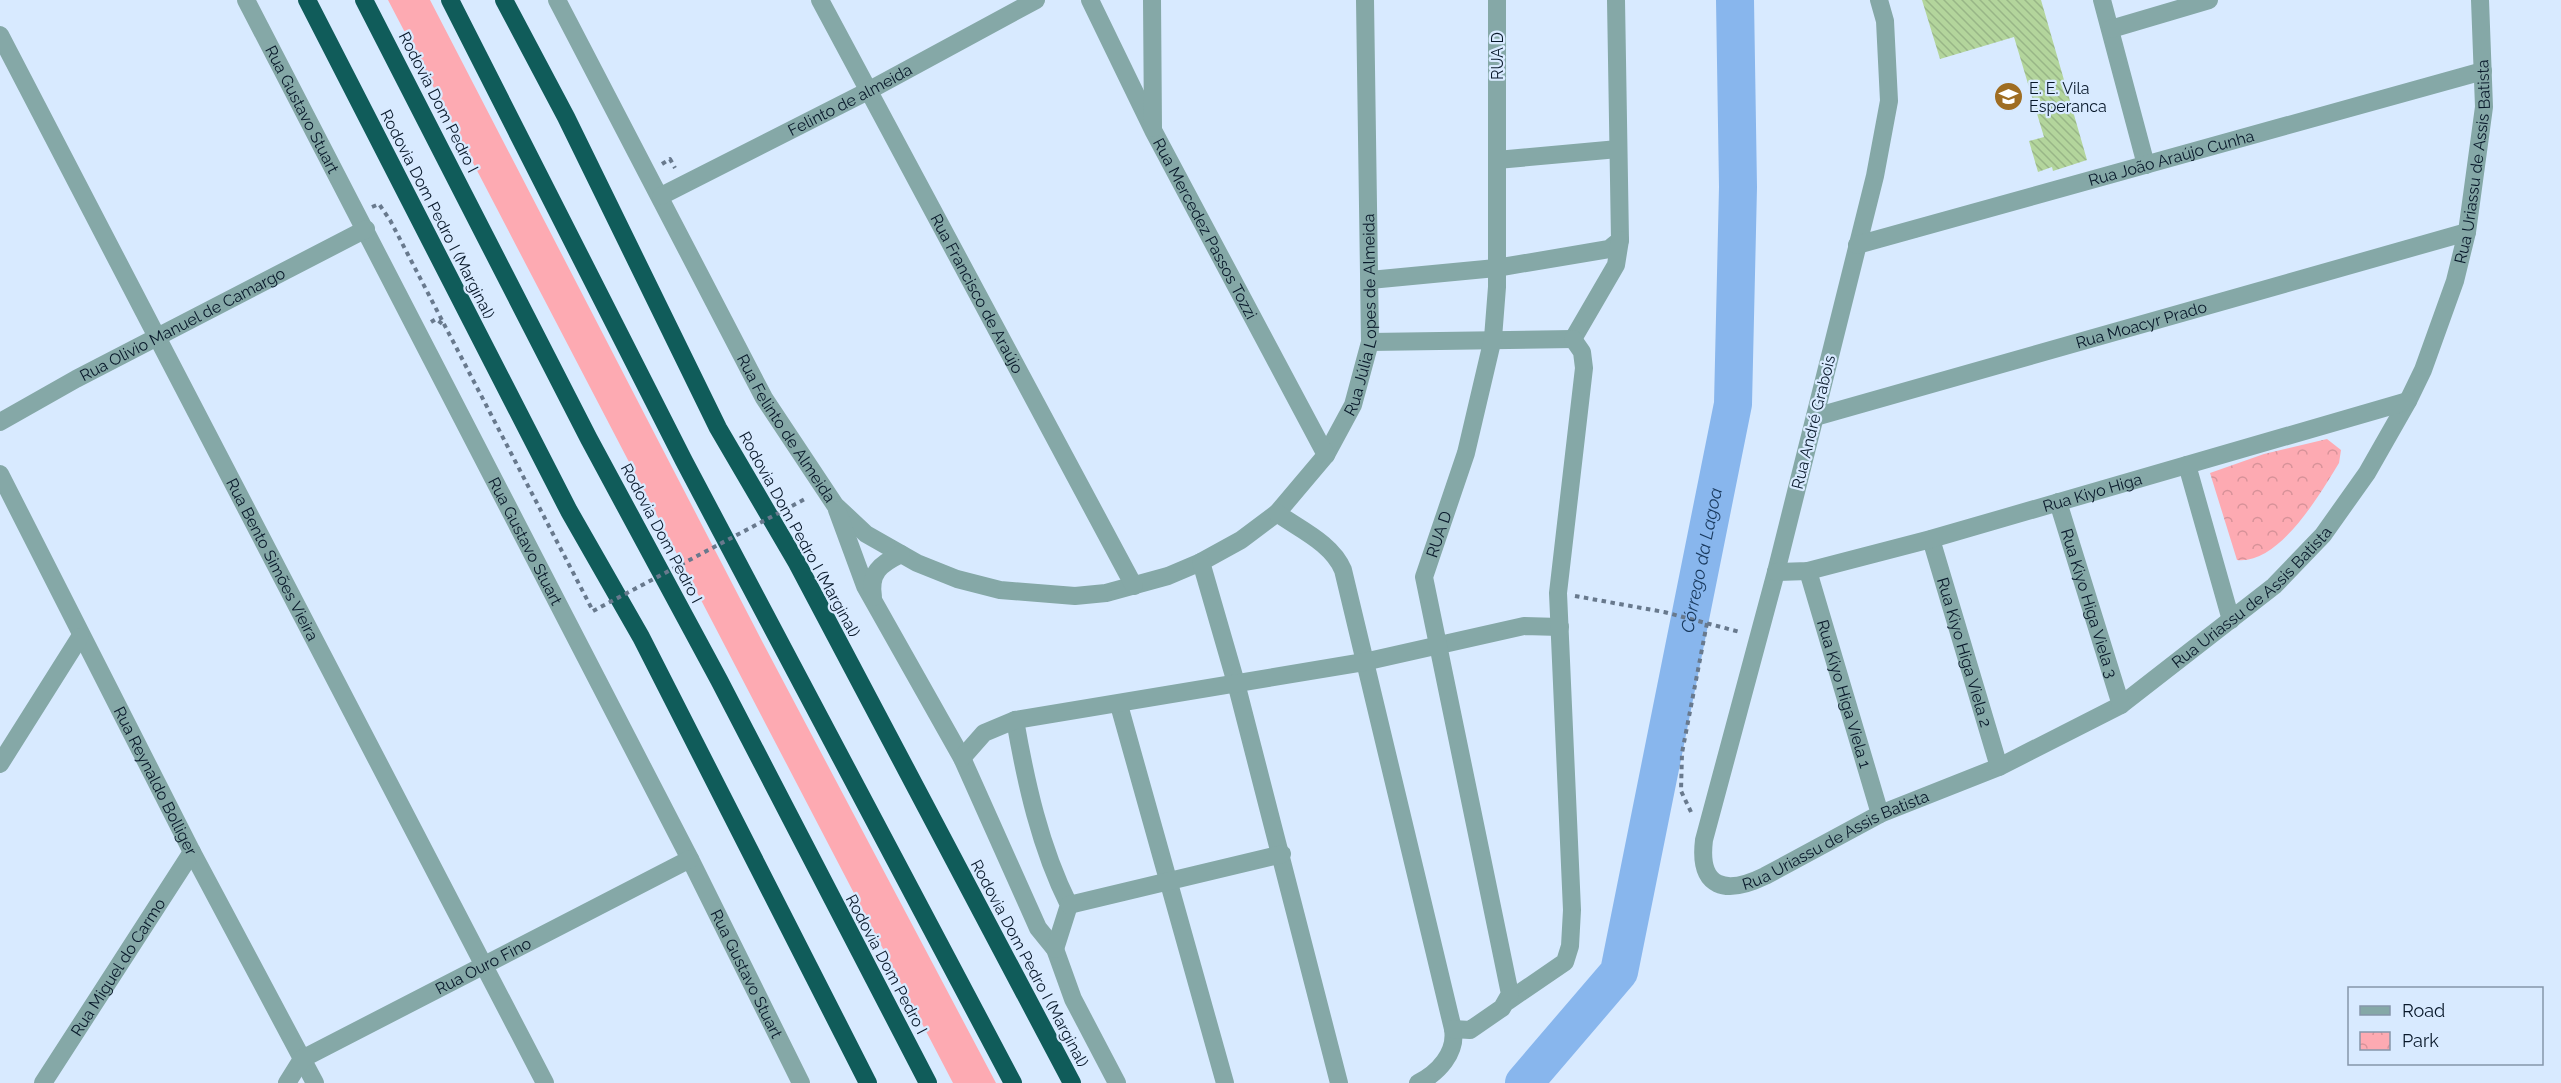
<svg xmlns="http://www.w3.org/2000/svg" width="2561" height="1083" font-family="Raleway,sans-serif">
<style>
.grass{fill:#fdaab2}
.park{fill:url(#park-crowns)}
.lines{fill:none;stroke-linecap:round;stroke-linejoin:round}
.river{stroke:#88b6ed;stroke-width:38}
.building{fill:url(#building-back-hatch)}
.path{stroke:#68798d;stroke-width:4;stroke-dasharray:4.5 4.5;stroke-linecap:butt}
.street{stroke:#85a8a7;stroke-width:18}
.highway{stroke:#105c5a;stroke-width:18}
.path-bridge{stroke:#68798d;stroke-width:4;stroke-dasharray:4.5 4.5;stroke-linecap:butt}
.labels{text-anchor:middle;stroke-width:4.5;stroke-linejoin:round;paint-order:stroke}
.street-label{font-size:16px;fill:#08182a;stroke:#d8eaff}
.poi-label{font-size:16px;fill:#08182a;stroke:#d8eaff;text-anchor:start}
.water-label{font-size:18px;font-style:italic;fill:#19395d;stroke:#d8eaff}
</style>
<defs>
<pattern id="park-crowns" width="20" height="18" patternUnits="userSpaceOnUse" patternTransform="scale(1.5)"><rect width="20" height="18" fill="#fdaab2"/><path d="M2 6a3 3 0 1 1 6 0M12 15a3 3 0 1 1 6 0" fill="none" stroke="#d79299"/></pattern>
<pattern id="building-back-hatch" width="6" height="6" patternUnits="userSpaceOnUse" patternTransform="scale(1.5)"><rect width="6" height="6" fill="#b3d59c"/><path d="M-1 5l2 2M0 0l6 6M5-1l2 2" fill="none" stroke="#98b687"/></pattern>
</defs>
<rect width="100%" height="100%" fill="#d8eaff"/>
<!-- grass -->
<polygon class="grass" points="388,0 430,0 763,643 996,1083 953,1083"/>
<!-- park -->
<path class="park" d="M2327,439L2341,450L2339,463C2320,494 2279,565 2237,560L2210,473L2264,454Z"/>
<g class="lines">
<!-- river -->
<path class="river" id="s1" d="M1524,1083L1619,972L1733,404L1738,187L1735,0"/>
</g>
<!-- building -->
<polygon class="building" points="1922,0 2041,0 2087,160 2053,171 2052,167 2038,172 2029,141 2044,137 2014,37 1940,59"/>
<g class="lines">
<!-- path -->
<g class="path">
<polyline points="662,164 670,159 675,168"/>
<polyline points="372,207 379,204 390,220 593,611"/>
<polyline points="431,322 436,319 445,326"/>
<polyline points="1575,596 1664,612 1740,632"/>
<polyline points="1691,812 1681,791 1682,753 1707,623"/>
</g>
<!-- street -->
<g class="street">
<path id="s2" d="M246,0L690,859L801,1083"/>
<path id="s3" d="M557,0L764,398L835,505L866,534L917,563L957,579L1000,590L1075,596L1106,593L1168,576L1201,562L1241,540L1277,513L1326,455L1353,405L1370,342L1365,0"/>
<path id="s4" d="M820,0L1134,586"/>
<path id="s5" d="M1090,0L1154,132L1326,455"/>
<polyline points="1152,0 1153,128"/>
<path id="s6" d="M1879,0L1885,21L1889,101L1875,176L1776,572L1704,840C1698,889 1726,895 1765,876L1880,814L1999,767L2121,705L2274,586L2323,535L2367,473L2408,401L2423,370L2455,281L2467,232L2484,107L2480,0"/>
<polyline points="2102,0 2146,165"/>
<polyline points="2111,29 2209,0"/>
<path id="s7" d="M0,35L545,1083"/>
<polyline points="1497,160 1618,149"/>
<path id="s8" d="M661,196L868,91L1036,0"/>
<path id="s9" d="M1857,245L2483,71"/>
<polyline points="1370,280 1496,268 1609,249 1620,240 1616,0"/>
<polyline points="1573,339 1616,265 1620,240"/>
<polyline points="1370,342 1573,339"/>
<path id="s10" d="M1815,417L2467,232"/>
<path id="s11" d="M0,422L76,379L366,229"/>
<polyline points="2187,465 2231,620"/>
<path id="s12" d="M0,474L192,852L315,1083"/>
<path id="s13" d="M2058,502L2121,705"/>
<polyline points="837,510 865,586 962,758 1038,928 1055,949 1073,999 1117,1083"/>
<path d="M1277,513C1299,529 1332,543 1343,570L1453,1029C1457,1053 1438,1073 1418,1083"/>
<path id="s14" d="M1931,539L1999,767"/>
<polyline points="1201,562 1236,683 1339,1083"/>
<path id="s15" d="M1808,571L1880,814"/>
<path id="s16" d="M1776,572L1808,571L1931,539L2408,401"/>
<path d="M873,597C869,573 880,564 901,554"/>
<polyline points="1119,705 1225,1083"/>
<path d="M1015,720C1026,783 1040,847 1069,905L1055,949"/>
<polyline points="962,758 984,733 1015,720 1364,662 1524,626 1560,627"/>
<polyline points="0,764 80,637"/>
<polyline points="1069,905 1282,854"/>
<polyline points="1508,1001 1565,962 1570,946 1572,910 1558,593 1584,368 1582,352 1573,339"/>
<path id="s17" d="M1453,1029L1470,1030L1502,1008L1510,994L1424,577L1466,453L1493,338L1497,287V0"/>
<path id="s18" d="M43,1083L192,852"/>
<path id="s19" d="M287,1083L302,1059L690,859"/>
</g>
<!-- highway -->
<g class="highway">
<polyline points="307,0 569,511 641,637 868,1083"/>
<polyline points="364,0 589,439 719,680 928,1083"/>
<polyline points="450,0 684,461 1013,1083"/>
<polyline points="504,0 566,117 718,428 797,563 1072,1083"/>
</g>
<!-- path-bridge -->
<polyline class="path-bridge" points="593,611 805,499"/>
</g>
<!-- icons -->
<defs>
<symbol id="school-disc" viewBox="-11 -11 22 22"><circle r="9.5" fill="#9f6d22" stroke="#d8eaff"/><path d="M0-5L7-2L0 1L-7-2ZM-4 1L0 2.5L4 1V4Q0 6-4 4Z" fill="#fff"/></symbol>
</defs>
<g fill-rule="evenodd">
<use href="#school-disc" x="1992" y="80" width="33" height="33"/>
</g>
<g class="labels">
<!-- street labels -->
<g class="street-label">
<text transform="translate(1497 56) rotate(-90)" y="6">RUA D</text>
<text dy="6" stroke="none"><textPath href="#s8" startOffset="212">Felinto de almeida</textPath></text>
<text transform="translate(439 102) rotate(63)" y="6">Rodovia Dom Pedro I</text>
<text dy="6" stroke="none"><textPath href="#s2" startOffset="123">Rua Gustavo Stuart</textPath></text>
<text dy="6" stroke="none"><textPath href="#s9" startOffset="326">Rua João Araújo Cunha</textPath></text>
<text dy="6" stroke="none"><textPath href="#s6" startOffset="2031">Rua Uriassu de Assis Batista</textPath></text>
<text transform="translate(438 214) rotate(63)" y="6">Rodovia Dom Pedro I (Marginal)</text>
<text dy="6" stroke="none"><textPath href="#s5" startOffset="256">Rua Mercedez Passos Tozzi</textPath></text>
<text dy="6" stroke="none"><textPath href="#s4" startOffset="333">Rua Francisco de Araújo</textPath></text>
<text dy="6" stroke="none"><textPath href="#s3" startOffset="1287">Rua Júlia Lopes de Almeida</textPath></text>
<text dy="6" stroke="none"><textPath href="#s11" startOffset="207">Rua Olivio Manuel de Camargo</textPath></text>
<text dy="6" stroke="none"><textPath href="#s10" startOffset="339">Rua Moacyr Prado</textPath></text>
<text transform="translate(1813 422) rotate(-76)" y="6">Rua André Grabois</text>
<text dy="6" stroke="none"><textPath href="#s3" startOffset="486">Rua Felinto de Almeida</textPath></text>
<text dy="6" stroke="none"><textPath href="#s16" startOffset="327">Rua Kiyo Higa</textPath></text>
<text transform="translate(662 533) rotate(62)" y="6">Rodovia Dom Pedro I</text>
<text transform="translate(800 534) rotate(61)" y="6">Rodovia Dom Pedro I (Marginal)</text>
<text dy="6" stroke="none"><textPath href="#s17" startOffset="543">RUA D</textPath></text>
<text dy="6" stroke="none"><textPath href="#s2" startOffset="609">Rua Gustavo Stuart</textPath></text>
<text dy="6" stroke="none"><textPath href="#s7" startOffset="591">Rua Bento Simões Vieira</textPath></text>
<text dy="6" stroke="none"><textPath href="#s6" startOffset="1527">Rua Uriassu de Assis Batista</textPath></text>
<text dy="6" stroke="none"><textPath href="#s13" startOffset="106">Rua Kiyo Higa Viela 3</textPath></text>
<text dy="6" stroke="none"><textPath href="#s14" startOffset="118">Rua Kiyo Higa Viela 2</textPath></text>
<text dy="6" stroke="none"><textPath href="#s15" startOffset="128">Rua Kiyo Higa Viela 1</textPath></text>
<text dy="6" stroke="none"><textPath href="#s12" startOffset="344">Rua Reynaldo Bolliger</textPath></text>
<text dy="6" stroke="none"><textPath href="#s6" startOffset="1041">Rua Uriassu de Assis Batista</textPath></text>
<text transform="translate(1030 963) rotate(62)" y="6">Rodovia Dom Pedro I (Marginal)</text>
<text transform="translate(887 964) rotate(62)" y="6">Rodovia Dom Pedro I</text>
<text dy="6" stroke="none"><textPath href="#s19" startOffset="232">Rua Ouro Fino</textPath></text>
<text dy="6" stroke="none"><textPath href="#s18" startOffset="138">Rua Miguel do Carmo</textPath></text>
<text dy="6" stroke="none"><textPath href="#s2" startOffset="1095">Rua Gustavo Stuart</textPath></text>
</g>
<!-- poi labels -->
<g class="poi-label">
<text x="2029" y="94">E. E. Vila<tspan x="2029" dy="18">Esperanca</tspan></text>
</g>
<!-- water labels -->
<g class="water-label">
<text dy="6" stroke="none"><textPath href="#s1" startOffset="566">Córrego da Lagoa</textPath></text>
</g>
</g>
<!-- legend -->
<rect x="2348" y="987" width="195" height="78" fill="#d8eaff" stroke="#8596aa" stroke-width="1.5"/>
<rect x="2360" y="1006" width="30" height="9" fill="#85a8a7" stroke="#8596aa" stroke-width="1.5"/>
<text x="2402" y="1017" font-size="18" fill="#08182a">Road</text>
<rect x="2360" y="1032" width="30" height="18" fill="url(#park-crowns)" stroke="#8596aa" stroke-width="1.5"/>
<text x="2402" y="1047" font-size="18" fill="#08182a">Park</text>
</svg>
